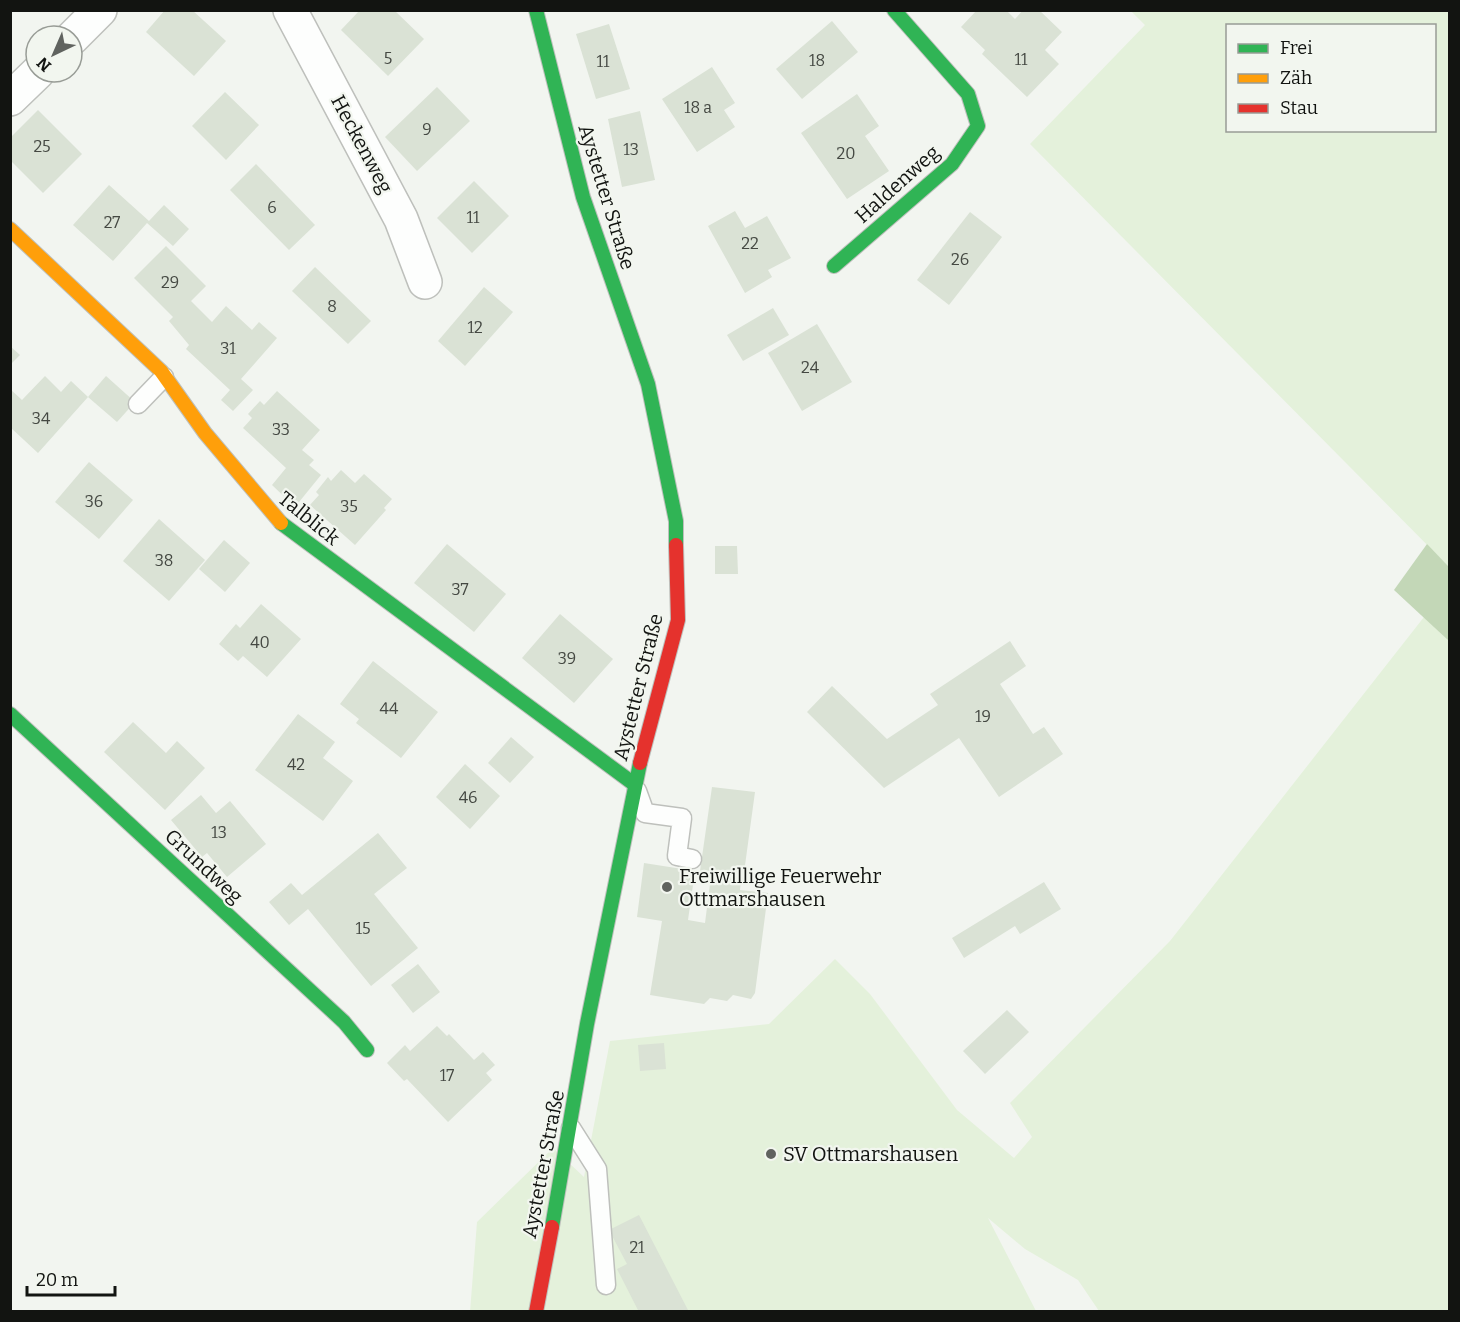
<svg xmlns="http://www.w3.org/2000/svg" width="1460" height="1322" font-family="Bitter,serif">
<style>
.green{fill:#e4f1db;fill-rule:evenodd}
.forest{fill:#c3d7b7}
.building{fill:#dae2d5}
.lines{fill:none;stroke-linecap:round;stroke-linejoin:round}
.lane-casing{stroke:#bec0bc;stroke-width:21}
.street-casing{stroke:#bec0bc;stroke-width:36}
.fast-casing{stroke:#bec0bc;stroke-width:16}
.slow-casing{stroke:#bec0bc;stroke-width:16}
.jam-casing{stroke:#bec0bc;stroke-width:16}
.lane{stroke:#fdfefd;stroke-width:18}
.street{stroke:#fdfefd;stroke-width:33}
.fast{stroke:#30b455;stroke-width:14}
.slow{stroke:#ff9f0a;stroke-width:14}
.jam{stroke:#e5322d;stroke-width:14}
.poi-dot{fill:#60635f;stroke:#f2f6ef;stroke-width:2}
.labels{text-anchor:middle;stroke-width:4.5;stroke-linejoin:round;paint-order:stroke}
.number-label{font-size:16px;fill:#444842}
.street-label{font-size:20px;fill:#121411;stroke:#f2f6ef}
.poi-label{font-size:20px;fill:#121411;stroke:#f2f6ef;text-anchor:start}
</style>
<rect width="100%" height="100%" fill="#f2f5f0"/>
<!-- green -->
<g class="green">
<path d="M1131,11H1449V567L1030,144L1145,25ZM1228,26H1434V130H1228Z"/>
<polygon points="1424,617 1449,641 1449,1311 1099,1311 1078,1280 1025,1249 988,1218 1036,1311 470,1312 477,1222 553,1148 584,1177 610,1041 769,1024 835,959 870,994 957,1110 1014,1158 1032,1137 1010,1103 1170,941"/>
</g>
<!-- forest -->
<polygon class="forest" points="1427,544 1449,567 1449,641 1394,590"/>
<!-- building -->
<g class="building">
<polygon points="165,10 192,10 226,41 194,76 146,32"/>
<polygon points="360,10 394,10 424,39 388,76 341,30"/>
<polygon points="977,10 1006,10 1015,19 1023,10 1039,10 1062,32 1045,50 1059,64 1027,97 982,54 985,50 961,27"/>
<polygon points="832,21 858,52 802,99 776,69"/>
<polygon points="609,24 630,89 596,99 576,34"/>
<polygon points="712,67 735,103 724,110 735,127 697,152 662,99"/>
<polygon points="437,87 470,121 417,171 385,137"/>
<polygon points="225,92 259,125 226,160 192,126"/>
<polygon points="857,94 879,126 865,136 889,171 847,199 801,133"/>
<polygon points="38,110 82,154 43,193 10,160 10,138"/>
<polygon points="640,111 655,180 622,187 608,119"/>
<polygon points="256,164 315,225 289,250 230,190"/>
<polygon points="474,181 509,216 472,253 437,218"/>
<polygon points="109,185 149,221 164,205 189,229 173,246 147,223 113,261 73,225"/>
<polygon points="735,211 745,228 767,216 791,258 768,270 772,277 745,293 708,226"/>
<polygon points="970,212 1002,237 949,305 917,280"/>
<polygon points="166,246 206,286 191,301 212,322 226,306 252,330 259,322 277,338 241,379 253,390 233,411 221,400 230,390 186,349 189,345 169,321 173,317 134,278"/>
<polygon points="315,267 371,321 348,344 292,291"/>
<polygon points="484,287 513,312 465,366 438,341"/>
<polygon points="773,308 789,335 743,361 727,335"/>
<polygon points="817,324 852,382 802,411 768,353"/>
<polygon points="10,346 20,355 10,365"/>
<polygon points="45,376 61,392 71,381 88,397 38,453 10,427 10,389 22,400"/>
<polygon points="106,376 135,402 117,422 88,397"/>
<polygon points="277,391 320,430 302,450 314,460 309,465 321,475 295,507 272,485 286,468 243,428 252,418 248,414 260,401 264,405"/>
<polygon points="89,462 133,500 99,539 55,502"/>
<polygon points="341,470 355,483 364,474 392,499 384,508 386,510 355,545 310,505 319,495 316,492 328,477 331,481"/>
<polygon points="159,519 205,560 169,601 123,561"/>
<polygon points="224,540 250,563 225,592 199,569"/>
<polygon points="447,544 506,594 474,632 414,583"/>
<polygon points="715,546 737,546 738,574 715,574"/>
<polygon points="261,604 301,639 267,677 243,656 238,661 219,644 236,624 240,628"/>
<polygon points="560,614 613,659 574,703 522,658"/>
<polygon points="1010,641 1026,666 1000,684 1033,734 1044,727 1063,754 999,797 959,738 884,788 807,712 832,686 887,739 938,705 930,694"/>
<polygon points="373,661 438,712 401,758 356,723 359,719 340,704"/>
<polygon points="298,714 335,742 323,758 353,781 323,821 255,770"/>
<polygon points="133,722 166,753 177,741 205,768 165,810 104,752"/>
<polygon points="511,737 534,757 510,783 488,763"/>
<polygon points="465,764 500,796 470,829 436,797"/>
<polygon points="712,787 755,792 743,880 741,880 740,890 768,893 755,993 751,999 733,995 727,1001 710,998 704,1004 650,995 662,921 637,917 644,863 695,871 688,920 705,923 711,876 704,876 700,871"/>
<polygon points="201,795 216,813 230,801 266,844 227,877 207,853 202,857 171,820"/>
<polygon points="378,833 407,868 374,894 418,948 371,986 308,909 289,925 269,902 291,883 302,895"/>
<polygon points="1044,882 1061,909 1020,934 1015,926 964,958 952,938"/>
<polygon points="418,964 440,992 413,1013 391,985"/>
<polygon points="1007,1010 1029,1032 985,1074 963,1051"/>
<polygon points="437,1026 447,1036 449,1034 474,1060 483,1052 495,1065 486,1073 492,1080 448,1122 407,1079 404,1081 387,1063 405,1045 410,1051"/>
<polygon points="664,1043 666,1069 640,1071 638,1045"/>
<polygon points="639,1215 689,1312 639,1312 617,1269 627,1264 609,1230"/>
</g>
<g class="lines">
<defs>
<g id="lane">
<polyline points="138,404 164,377"/>
<polyline points="637,791 645,813 682,818 677,856 692,859"/>
<polyline points="571,1128 597,1169 606,1285"/>
</g>
<g id="street">
<polyline points="290,10 401,219 425,282"/>
<polyline points="72,38 100,10"/>
<polyline points="10,99 38,72"/>
</g>
<g id="fast">
<polyline points="536,10 583,197 648,384 676,521 676,545"/>
<polyline points="834,266 952,164 978,126 968,94 894,10"/>
<polyline points="281,523 634,784"/>
<polyline points="10,714 344,1022 367,1050"/>
<polyline points="552,1227 587,1024 640,763"/>
</g>
<polyline id="slow" points="10,229 161,371 205,433 281,523"/>
<g id="jam">
<polyline points="640,763 678,620 676,545"/>
<polyline points="536,1312 552,1227"/>
</g>
</defs>
<!-- lane casing -->
<use href="#lane" class="lane-casing"/>
<!-- street casing -->
<use href="#street" class="street-casing"/>
<!-- fast casing -->
<use href="#fast" class="fast-casing"/>
<!-- slow casing -->
<use href="#slow" class="slow-casing"/>
<!-- jam casing -->
<use href="#jam" class="jam-casing"/>
<!-- lane -->
<use href="#lane" class="lane"/>
<!-- street -->
<use href="#street" class="street"/>
<!-- fast -->
<use href="#fast" class="fast"/>
<!-- slow -->
<use href="#slow" class="slow"/>
<!-- jam -->
<use href="#jam" class="jam"/>
</g>
<!-- markers -->
<g class="poi-dot">
<circle cx="667" cy="887" r="6"/>
<circle cx="771" cy="1154" r="6"/>
</g>
<g class="labels">
<!-- number labels -->
<g class="number-label">
<text x="388" y="64">5</text>
<text x="1021" y="65">11</text>
<text x="817" y="66">18</text>
<text x="603" y="67">11</text>
<text x="698" y="113">18 a</text>
<text x="427" y="135">9</text>
<text x="42" y="152">25</text>
<text x="631" y="155">13</text>
<text x="846" y="159">20</text>
<text x="272" y="213">6</text>
<text x="473" y="223">11</text>
<text x="112" y="228">27</text>
<text x="750" y="249">22</text>
<text x="960" y="265">26</text>
<text x="170" y="288">29</text>
<text x="332" y="312">8</text>
<text x="475" y="333">12</text>
<text x="228" y="354">31</text>
<text x="810" y="373">24</text>
<text x="41" y="424">34</text>
<text x="281" y="435">33</text>
<text x="94" y="507">36</text>
<text x="349" y="512">35</text>
<text x="164" y="566">38</text>
<text x="460" y="595">37</text>
<text x="260" y="648">40</text>
<text x="567" y="664">39</text>
<text x="389" y="714">44</text>
<text x="983" y="722">19</text>
<text x="296" y="770">42</text>
<text x="468" y="803">46</text>
<text x="219" y="838">13</text>
<text x="363" y="934">15</text>
<text x="447" y="1081">17</text>
<text x="637" y="1253">21</text>
</g>
<!-- street labels -->
<g class="street-label">
<text transform="translate(362 144) rotate(62)" y="7">Heckenweg</text>
<text transform="translate(897 184) rotate(-42)" y="7">Haldenweg</text>
<text transform="translate(607 197) rotate(73)" y="7">Aystetter Straße</text>
<text transform="translate(309 518) rotate(39)" y="7">Talblick</text>
<text transform="translate(638 687) rotate(-76)" y="7">Aystetter Straße</text>
<text transform="translate(204 866) rotate(43)" y="7">Grundweg</text>
<text transform="translate(543 1164) rotate(-79)" y="7">Aystetter Straße</text>
</g>
<!-- poi labels -->
<g class="poi-label">
<text x="679" y="883">Freiwillige Feuerwehr<tspan x="679" dy="23">Ottmarshausen</tspan></text>
<text x="783" y="1161">SV Ottmarshausen</text>
</g>
</g>
<!-- border -->
<rect width="1460" height="1322" fill="none" stroke="#121411" stroke-width="24"/>
<!-- legend -->
<rect x="1226" y="24" width="210" height="108" fill="#f2f6ef" stroke="#989c96" stroke-width="1.5"/>
<rect x="1238" y="44" width="30" height="9" fill="#30b455" stroke="#989c96" stroke-width="1.5"/>
<text x="1280" y="54" font-size="18" fill="#121411">Frei</text>
<rect x="1238" y="74" width="30" height="9" fill="#ff9f0a" stroke="#989c96" stroke-width="1.5"/>
<text x="1280" y="84" font-size="18" fill="#121411">Zäh</text>
<rect x="1238" y="104" width="30" height="9" fill="#e5322d" stroke="#989c96" stroke-width="1.5"/>
<text x="1280" y="114" font-size="18" fill="#121411">Stau</text>
<!-- north arrow -->
<g transform="translate(54 54) rotate(224)"><circle r="28" fill="#f2f6ef" stroke="#989c96" stroke-width="1.5"/>
<path d="M0-4.5L10 22L0 15L-10 22Z" fill="#60635f"/>
<text y="-9" font-size="16" font-weight="bold" text-anchor="middle" fill="#121411">N</text>
</g>
<!-- scale -->
<path d="M27 1286v9h88v-9" fill="none" stroke="#121411" stroke-width="3"/>
<text x="36" y="1286" font-size="18" fill="#121411" stroke="#f2f6ef" stroke-width="4.5" paint-order="stroke">20 m</text>
</svg>
